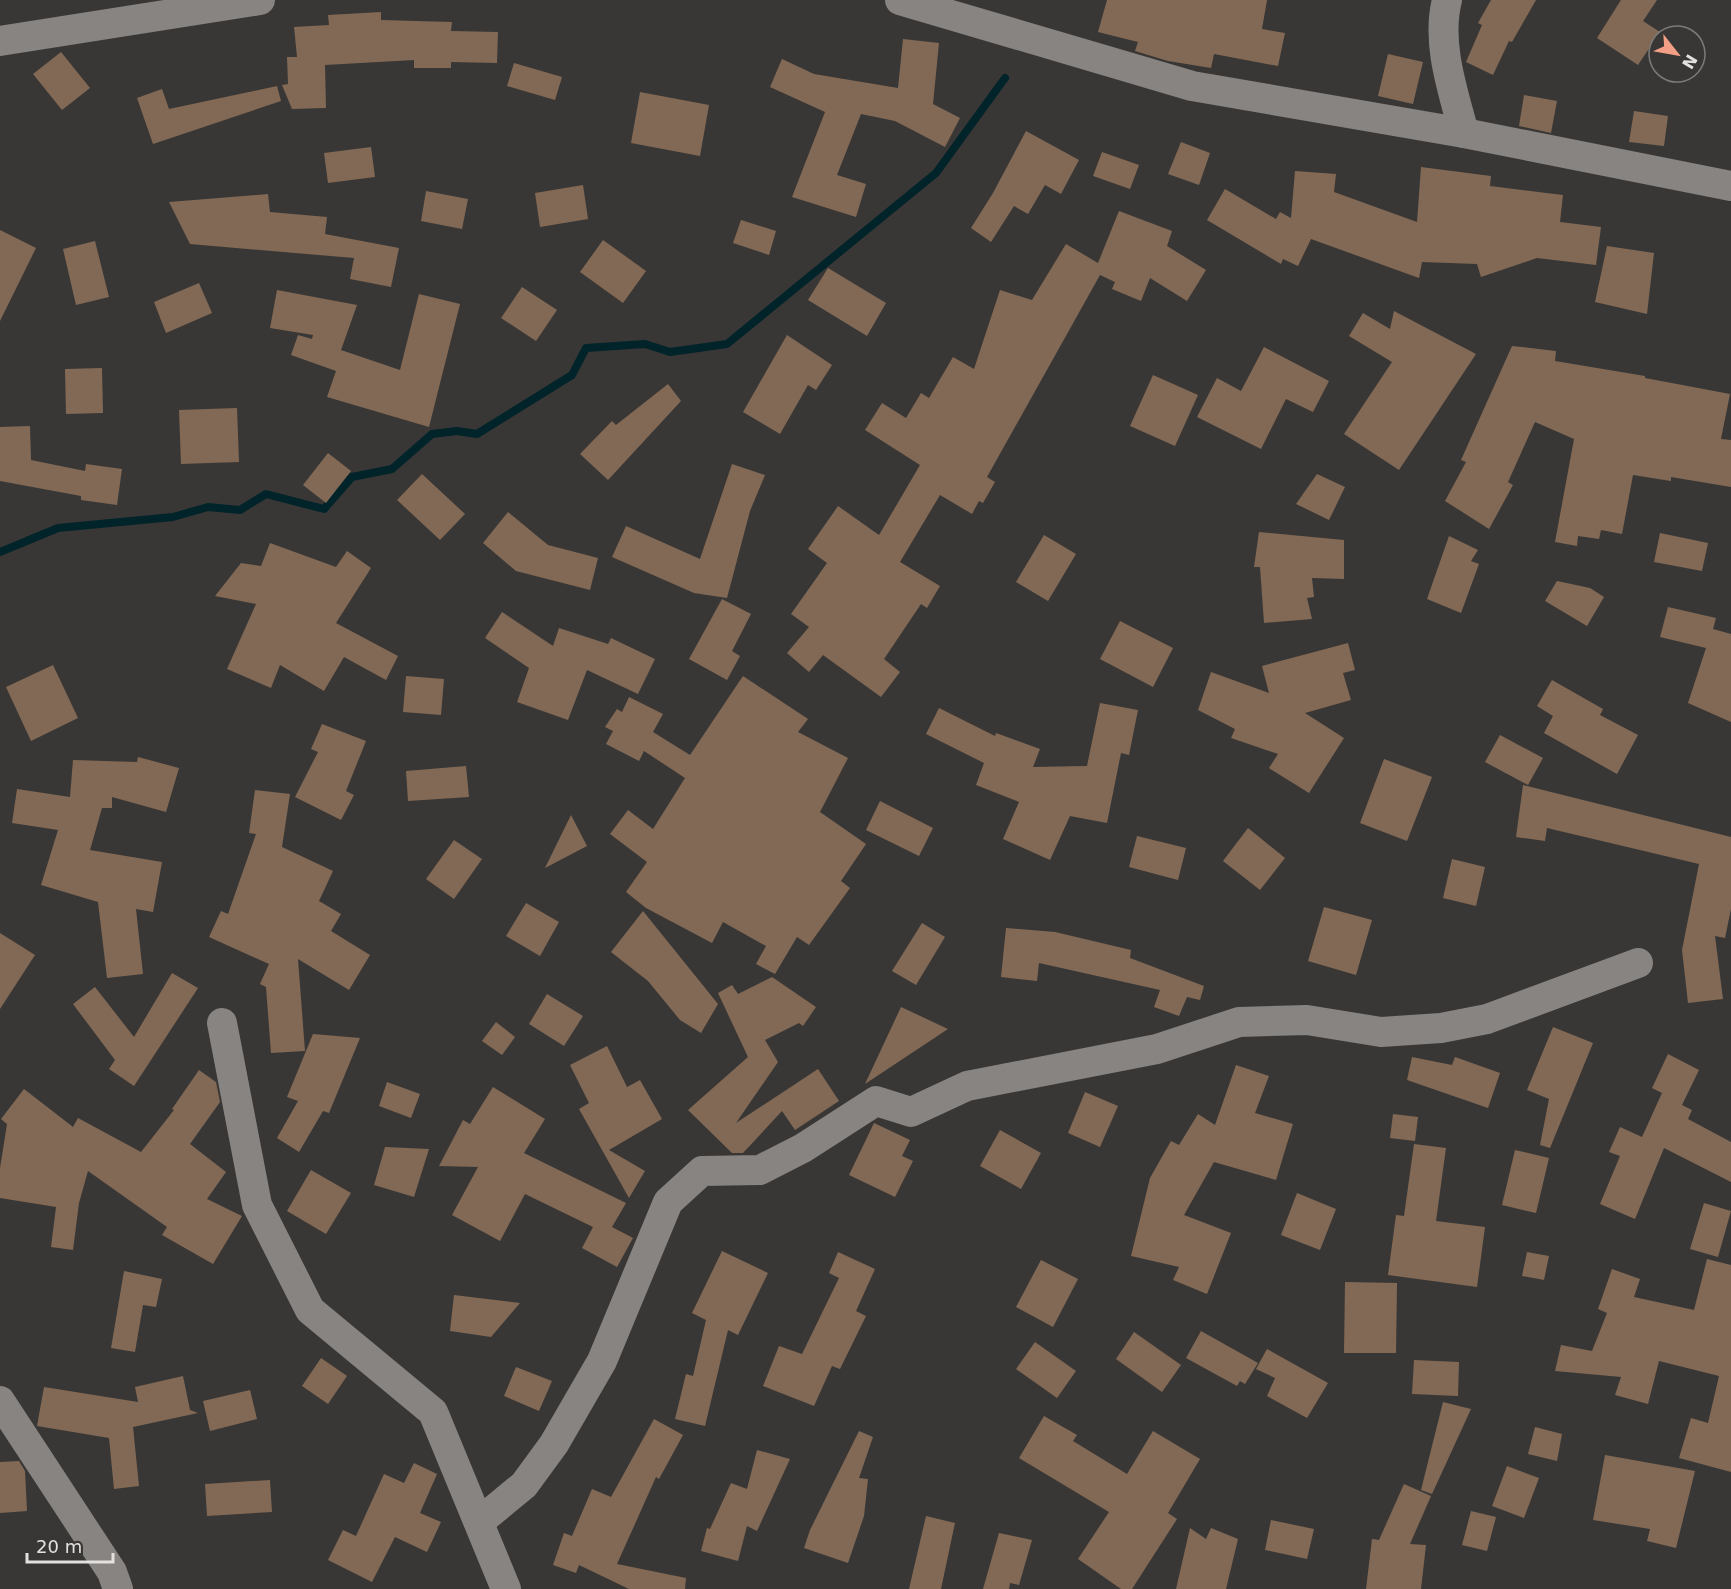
<svg xmlns="http://www.w3.org/2000/svg" width="1731" height="1589" font-family="'DejaVu Sans',sans-serif">
<style>
.lines{fill:none;stroke-linecap:round;stroke-linejoin:round}
.stream{stroke:#00242a;stroke-width:8}
.building{fill:#826955}
.minor{stroke:#878482;stroke-width:30}
</style>
<rect width="100%" height="100%" fill="#393735"/>
<g class="lines">
<!-- stream -->
<polyline class="stream" points="0,552 58,528 173,517 208,507 240,510 266,494 324,509 352,477 392,469 432,434 457,431 477,434 572,375 586,348 645,344 670,352 727,344 936,173 1005,78"/>
</g>
<!-- building -->
<g class="building">
<polygon points="1107,0 1267,0 1262,29 1285,33 1278,66 1214,54 1211,68 1168,61 1135,51 1138,42 1098,32"/>
<polygon points="1491,0 1536,0 1512,42 1509,41 1493,75 1466,62 1482,25 1478,23"/>
<polygon points="1621,0 1657,0 1643,21 1660,32 1638,65 1597,38"/>
<polygon points="381,12 381,20 452,22 451,31 498,32 497,63 451,62 451,68 414,68 414,60 325,65 326,108 292,109 282,85 288,84 287,57 297,57 294,27 329,25 328,15"/>
<polygon points="903,39 939,43 933,104 960,118 945,147 895,121 861,114 837,175 866,184 856,217 792,197 825,112 770,87 782,59 814,74 898,88"/>
<polygon points="61,52 90,88 62,110 33,74"/>
<polygon points="1388,54 1423,62 1413,104 1378,96"/>
<polygon points="514,63 562,77 555,100 507,86"/>
<polygon points="277,86 281,101 153,144 137,98 162,89 169,109"/>
<polygon points="640,92 709,105 700,156 631,143"/>
<polygon points="1524,95 1557,101 1551,133 1519,126"/>
<polygon points="1634,111 1668,116 1664,146 1629,142"/>
<polygon points="1026,131 1079,160 1061,194 1045,185 1028,214 1014,206 991,242 971,228 993,193"/>
<polygon points="1181,142 1210,153 1199,185 1168,174"/>
<polygon points="371,147 375,177 328,183 324,153"/>
<polygon points="1102,152 1139,165 1130,189 1093,176"/>
<polygon points="1421,167 1491,176 1490,186 1563,195 1560,222 1601,227 1596,265 1537,258 1481,277 1477,264 1422,262 1419,278 1311,239 1298,266 1283,259 1281,264 1207,220 1225,189 1276,219 1280,212 1291,218 1295,171 1336,174 1334,192 1417,222"/>
<polygon points="583,185 588,219 540,227 535,193"/>
<polygon points="426,191 468,199 462,229 421,221"/>
<polygon points="268,194 270,212 327,217 325,234 399,248 391,287 350,279 354,258 190,244 169,202"/>
<polygon points="1119,211 1172,231 1167,246 1206,270 1187,301 1150,278 1141,301 1112,289 1115,282 1100,275 987,477 995,482 983,503 979,501 972,514 940,495 900,562 940,586 927,608 921,604 884,659 900,672 881,697 823,655 809,672 787,653 809,627 791,614 827,563 808,549 838,506 879,535 920,465 865,430 882,403 906,418 921,393 929,398 953,357 974,369 1000,290 1032,300 1066,244 1098,263"/>
<polygon points="741,220 776,231 769,255 733,243"/>
<polygon points="0,230 36,248 0,321"/>
<polygon points="603,240 646,271 623,303 580,272"/>
<polygon points="95,241 109,297 76,305 63,249"/>
<polygon points="1607,246 1654,253 1647,314 1595,302"/>
<polygon points="828,268 886,303 867,336 808,300"/>
<polygon points="199,283 212,313 166,333 154,302"/>
<polygon points="522,287 557,310 536,341 501,318"/>
<polygon points="277,290 357,305 341,350 400,370 419,294 460,304 429,427 327,397 336,371 291,355 298,335 312,339 313,335 270,328"/>
<polygon points="1394,311 1476,354 1399,470 1344,434 1392,362 1349,336 1363,313 1390,329"/>
<polygon points="787,335 832,365 816,390 808,385 780,434 743,412"/>
<polygon points="1512,346 1556,351 1555,361 1645,376 1645,378 1730,394 1721,439 1731,440 1731,487 1671,477 1671,481 1633,475 1622,534 1601,530 1599,539 1578,536 1577,546 1555,542 1574,439 1535,422 1508,482 1513,485 1489,529 1445,501 1466,462 1461,460"/>
<polygon points="1264,347 1329,381 1313,412 1286,399 1261,449 1197,417 1217,378 1241,391"/>
<polygon points="102,368 103,413 66,414 65,369"/>
<polygon points="1153,375 1198,395 1175,446 1130,426"/>
<polygon points="668,384 681,401 608,480 580,454 612,421 616,425"/>
<polygon points="237,408 239,462 181,464 179,410"/>
<polygon points="30,426 31,460 85,471 86,464 122,469 117,505 81,500 81,496 0,481 0,427"/>
<polygon points="328,453 351,471 326,503 303,485"/>
<polygon points="732,464 765,475 750,511 727,598 694,593 612,557 626,526 700,559"/>
<polygon points="422,474 465,514 440,540 397,500"/>
<polygon points="1317,474 1345,487 1329,520 1296,504"/>
<polygon points="508,512 548,545 598,558 590,590 516,571 483,543"/>
<polygon points="1259,532 1344,540 1344,579 1312,578 1314,597 1307,598 1312,619 1264,623 1260,567 1254,567"/>
<polygon points="1660,533 1708,543 1702,571 1654,562"/>
<polygon points="1044,535 1076,554 1048,601 1016,582"/>
<polygon points="1449,536 1478,550 1471,561 1479,564 1461,613 1427,599"/>
<polygon points="270,543 336,567 347,551 371,568 336,623 398,656 386,680 344,657 324,691 280,665 271,688 227,669 256,604 215,596 241,563 261,566"/>
<polygon points="1557,581 1590,588 1604,597 1587,626 1545,601"/>
<polygon points="722,599 751,614 732,651 740,656 727,680 689,659"/>
<polygon points="1668,607 1716,618 1713,629 1731,634 1731,722 1688,703 1706,648 1660,637"/>
<polygon points="502,612 553,646 559,628 608,644 611,638 655,659 638,694 587,670 568,720 517,702 529,668 485,638"/>
<polygon points="1120,621 1173,648 1153,687 1100,659"/>
<polygon points="1348,643 1355,670 1343,673 1351,700 1305,713 1344,738 1309,793 1269,768 1278,754 1231,738 1235,729 1198,710 1211,672 1269,693 1262,666"/>
<polygon points="53,665 78,718 31,741 6,687"/>
<polygon points="406,676 444,679 441,715 403,712"/>
<polygon points="743,676 808,719 798,732 848,758 820,812 866,844 841,881 850,888 809,945 797,937 775,974 756,964 766,946 723,922 712,943 646,908 626,892 647,862 610,834 628,810 653,829 685,778 644,751 639,761 606,744 613,731 605,727 617,709 622,712 629,697 663,714 653,732 690,755"/>
<polygon points="1552,680 1603,709 1600,715 1638,735 1617,774 1544,733 1553,716 1537,706"/>
<polygon points="1100,703 1138,710 1129,755 1121,753 1107,823 1070,816 1050,860 1003,839 1019,802 976,785 984,763 926,734 939,708 995,736 996,733 1040,749 1033,767 1087,766"/>
<polygon points="322,724 366,741 346,791 354,795 341,820 295,797 318,752 311,749"/>
<polygon points="1500,735 1543,758 1528,785 1485,762"/>
<polygon points="138,757 179,768 166,812 112,797 112,808 102,808 90,850 162,862 153,912 136,909 143,974 107,978 98,902 41,885 58,830 12,823 17,789 70,797 73,760 137,762"/>
<polygon points="1384,759 1432,777 1407,841 1360,823"/>
<polygon points="466,766 469,797 408,801 406,771"/>
<polygon points="1523,785 1731,837 1731,909 1725,938 1715,936 1723,999 1688,1003 1682,950 1699,864 1547,828 1545,841 1516,837"/>
<polygon points="255,790 290,794 282,847 333,871 319,901 341,914 331,931 370,955 349,990 298,959 305,1051 271,1053 266,987 260,984 269,964 209,937 221,911 228,914 256,834 249,833"/>
<polygon points="880,801 933,828 919,856 866,830"/>
<polygon points="571,815 587,846 545,868"/>
<polygon points="1248,828 1285,858 1260,890 1223,861"/>
<polygon points="1137,836 1186,848 1178,880 1129,867"/>
<polygon points="454,840 482,859 454,899 426,879"/>
<polygon points="1452,859 1485,867 1476,906 1443,898"/>
<polygon points="526,903 559,922 540,956 506,936"/>
<polygon points="1324,907 1372,920 1356,975 1308,961"/>
<polygon points="643,911 718,1004 701,1033 680,1020 648,981 611,952"/>
<polygon points="922,923 945,937 916,985 892,971"/>
<polygon points="1006,928 1055,932 1131,950 1130,958 1204,986 1200,1000 1187,997 1179,1016 1154,1007 1160,990 1039,963 1037,981 1001,977"/>
<polygon points="0,933 35,955 0,1009"/>
<polygon points="172,973 198,988 134,1086 109,1069 115,1060 73,1004 95,987 134,1037"/>
<polygon points="772,977 816,1007 803,1026 799,1023 765,1040 778,1062 736,1123 818,1069 839,1101 795,1130 782,1111 743,1153 732,1153 688,1110 748,1057 718,993 732,985 738,994"/>
<polygon points="547,994 583,1016 564,1046 529,1024"/>
<polygon points="901,1007 948,1029 865,1084"/>
<polygon points="496,1022 515,1037 502,1055 482,1041"/>
<polygon points="1553,1027 1593,1043 1550,1148 1540,1145 1549,1099 1527,1090"/>
<polygon points="313,1034 360,1038 329,1113 323,1111 299,1152 277,1138 298,1101 287,1097"/>
<polygon points="607,1046 627,1087 640,1080 662,1119 609,1150 645,1171 629,1198 579,1109 589,1103 570,1065"/>
<polygon points="1668,1054 1699,1070 1682,1105 1692,1110 1688,1119 1731,1142 1731,1182 1664,1148 1635,1219 1600,1204 1620,1156 1609,1152 1620,1127 1642,1137 1662,1093 1652,1088"/>
<polygon points="1412,1057 1452,1065 1455,1057 1500,1073 1488,1108 1407,1080"/>
<polygon points="1236,1065 1269,1076 1255,1113 1293,1124 1276,1180 1214,1162 1184,1215 1231,1233 1207,1294 1173,1280 1179,1267 1131,1256 1150,1178 1171,1141 1179,1145 1198,1114 1215,1125"/>
<polygon points="199,1070 216,1082 220,1102 190,1144 226,1172 207,1199 242,1216 213,1264 162,1235 167,1227 88,1171 79,1203 73,1250 51,1247 56,1207 0,1198 0,1168 7,1124 1,1119 24,1089 73,1127 78,1118 141,1152 174,1110 172,1109"/>
<polygon points="387,1082 420,1094 411,1118 379,1106"/>
<polygon points="493,1087 545,1119 524,1153 626,1203 612,1227 633,1238 617,1267 582,1248 593,1227 525,1194 500,1241 452,1215 478,1167 439,1166 463,1120 470,1124"/>
<polygon points="1085,1092 1118,1106 1100,1147 1068,1133"/>
<polygon points="1393,1114 1418,1117 1415,1141 1390,1138"/>
<polygon points="874,1123 910,1140 902,1156 913,1161 895,1197 849,1175"/>
<polygon points="1000,1130 1041,1153 1021,1189 980,1166"/>
<polygon points="1414,1144 1446,1148 1436,1221 1485,1227 1477,1287 1388,1275 1396,1215 1404,1216"/>
<polygon points="385,1147 429,1149 414,1197 374,1185"/>
<polygon points="1515,1150 1549,1158 1536,1213 1502,1205"/>
<polygon points="311,1170 351,1193 326,1234 287,1211"/>
<polygon points="1297,1193 1336,1209 1320,1250 1281,1235"/>
<polygon points="1704,1203 1731,1211 1718,1257 1690,1249"/>
<polygon points="722,1251 768,1273 738,1335 728,1330 705,1426 675,1419 686,1374 693,1376 706,1320 692,1313"/>
<polygon points="838,1252 875,1269 856,1311 866,1316 840,1369 832,1366 814,1406 763,1386 779,1346 802,1354 839,1278 829,1273"/>
<polygon points="1527,1252 1549,1256 1544,1280 1522,1276"/>
<polygon points="1707,1259 1731,1265 1731,1472 1679,1458 1691,1418 1708,1423 1719,1376 1659,1361 1648,1404 1615,1395 1621,1377 1555,1371 1561,1345 1592,1351 1607,1313 1598,1309 1612,1269 1640,1279 1634,1297 1694,1310"/>
<polygon points="1041,1260 1078,1279 1053,1327 1016,1307"/>
<polygon points="124,1271 162,1279 156,1307 143,1305 135,1352 111,1348"/>
<polygon points="1345,1282 1397,1283 1396,1353 1344,1353"/>
<polygon points="454,1295 520,1303 491,1337 450,1331"/>
<polygon points="1201,1331 1258,1363 1245,1384 1240,1381 1237,1386 1186,1358"/>
<polygon points="1134,1332 1181,1365 1162,1392 1116,1359"/>
<polygon points="1035,1342 1076,1371 1057,1398 1016,1369"/>
<polygon points="1267,1349 1328,1383 1307,1418 1267,1396 1275,1378 1256,1369"/>
<polygon points="321,1358 347,1376 328,1404 302,1386"/>
<polygon points="1414,1360 1459,1362 1458,1396 1412,1394"/>
<polygon points="516,1367 552,1381 539,1411 504,1396"/>
<polygon points="183,1376 190,1410 198,1413 133,1427 139,1486 114,1489 109,1438 37,1426 44,1387 138,1402 135,1387"/>
<polygon points="250,1390 257,1419 210,1431 203,1401"/>
<polygon points="1443,1402 1471,1409 1432,1494 1421,1490"/>
<polygon points="1044,1416 1077,1435 1073,1441 1127,1474 1153,1431 1200,1459 1168,1513 1177,1519 1132,1589 1121,1589 1078,1559 1109,1512 1019,1458"/>
<polygon points="654,1419 683,1435 659,1479 656,1477 617,1564 686,1578 685,1589 629,1589 579,1565 576,1573 553,1565 564,1533 572,1536 592,1489 611,1497"/>
<polygon points="1535,1427 1562,1434 1557,1461 1528,1454"/>
<polygon points="859,1431 873,1437 859,1478 868,1479 864,1516 848,1563 804,1548 810,1530"/>
<polygon points="757,1450 790,1459 757,1531 747,1526 738,1561 701,1551 707,1528 710,1529 731,1483 747,1489"/>
<polygon points="1605,1455 1695,1471 1676,1548 1647,1541 1650,1529 1593,1520"/>
<polygon points="19,1461 25,1471 27,1511 0,1513 0,1462"/>
<polygon points="414,1463 437,1474 420,1513 441,1522 427,1552 395,1537 372,1582 328,1560 343,1530 356,1536 384,1474 404,1483"/>
<polygon points="1507,1466 1539,1478 1524,1518 1492,1506"/>
<polygon points="270,1480 272,1512 207,1516 205,1484"/>
<polygon points="1404,1484 1431,1496 1410,1544 1426,1545 1421,1589 1366,1589 1372,1539 1379,1540"/>
<polygon points="1471,1511 1496,1517 1487,1551 1462,1545"/>
<polygon points="926,1516 955,1523 941,1589 909,1589"/>
<polygon points="1271,1520 1314,1529 1307,1559 1265,1550"/>
<polygon points="1190,1528 1206,1539 1211,1528 1238,1539 1226,1589 1176,1589"/>
<polygon points="999,1533 1032,1540 1019,1585 1010,1583 1009,1589 983,1589"/>
</g>
<g class="lines">
<!-- minor -->
<g class="minor">
<polyline points="900,0 1192,86 1464,133 1731,186"/>
<path d="M1447,0C1436,43 1453,91 1464,133"/>
<polyline points="0,41 260,0"/>
<polyline points="222,1023 257,1205 310,1310 433,1412 506,1589"/>
<polyline points="0,1401 112,1572 118,1589"/>
<polyline points="479,1522 524,1485 554,1444 602,1361 668,1202 702,1171 760,1170 803,1148 876,1101 911,1112 967,1086 1157,1049 1239,1022 1307,1020 1381,1032 1441,1028 1487,1019 1638,963"/>
</g>
</g>
<!-- north arrow -->
<g transform="translate(1677 54) rotate(121)"><circle r="28" fill="#393735" stroke="#7d7b79" stroke-width="1.5"/>
<path d="M0-4.5L10 22L0 15L-10 22Z" fill="#f39f85"/>
<text y="-9" font-size="16" font-weight="bold" text-anchor="middle" fill="#e2e1df">N</text>
</g>
<!-- scale -->
<path d="M27 1553v9h86v-9" fill="none" stroke="#e2e1df" stroke-width="3"/>
<text x="36" y="1553" font-size="18" fill="#e2e1df" stroke="#393735" stroke-width="4.5" paint-order="stroke">20 m</text>
</svg>
